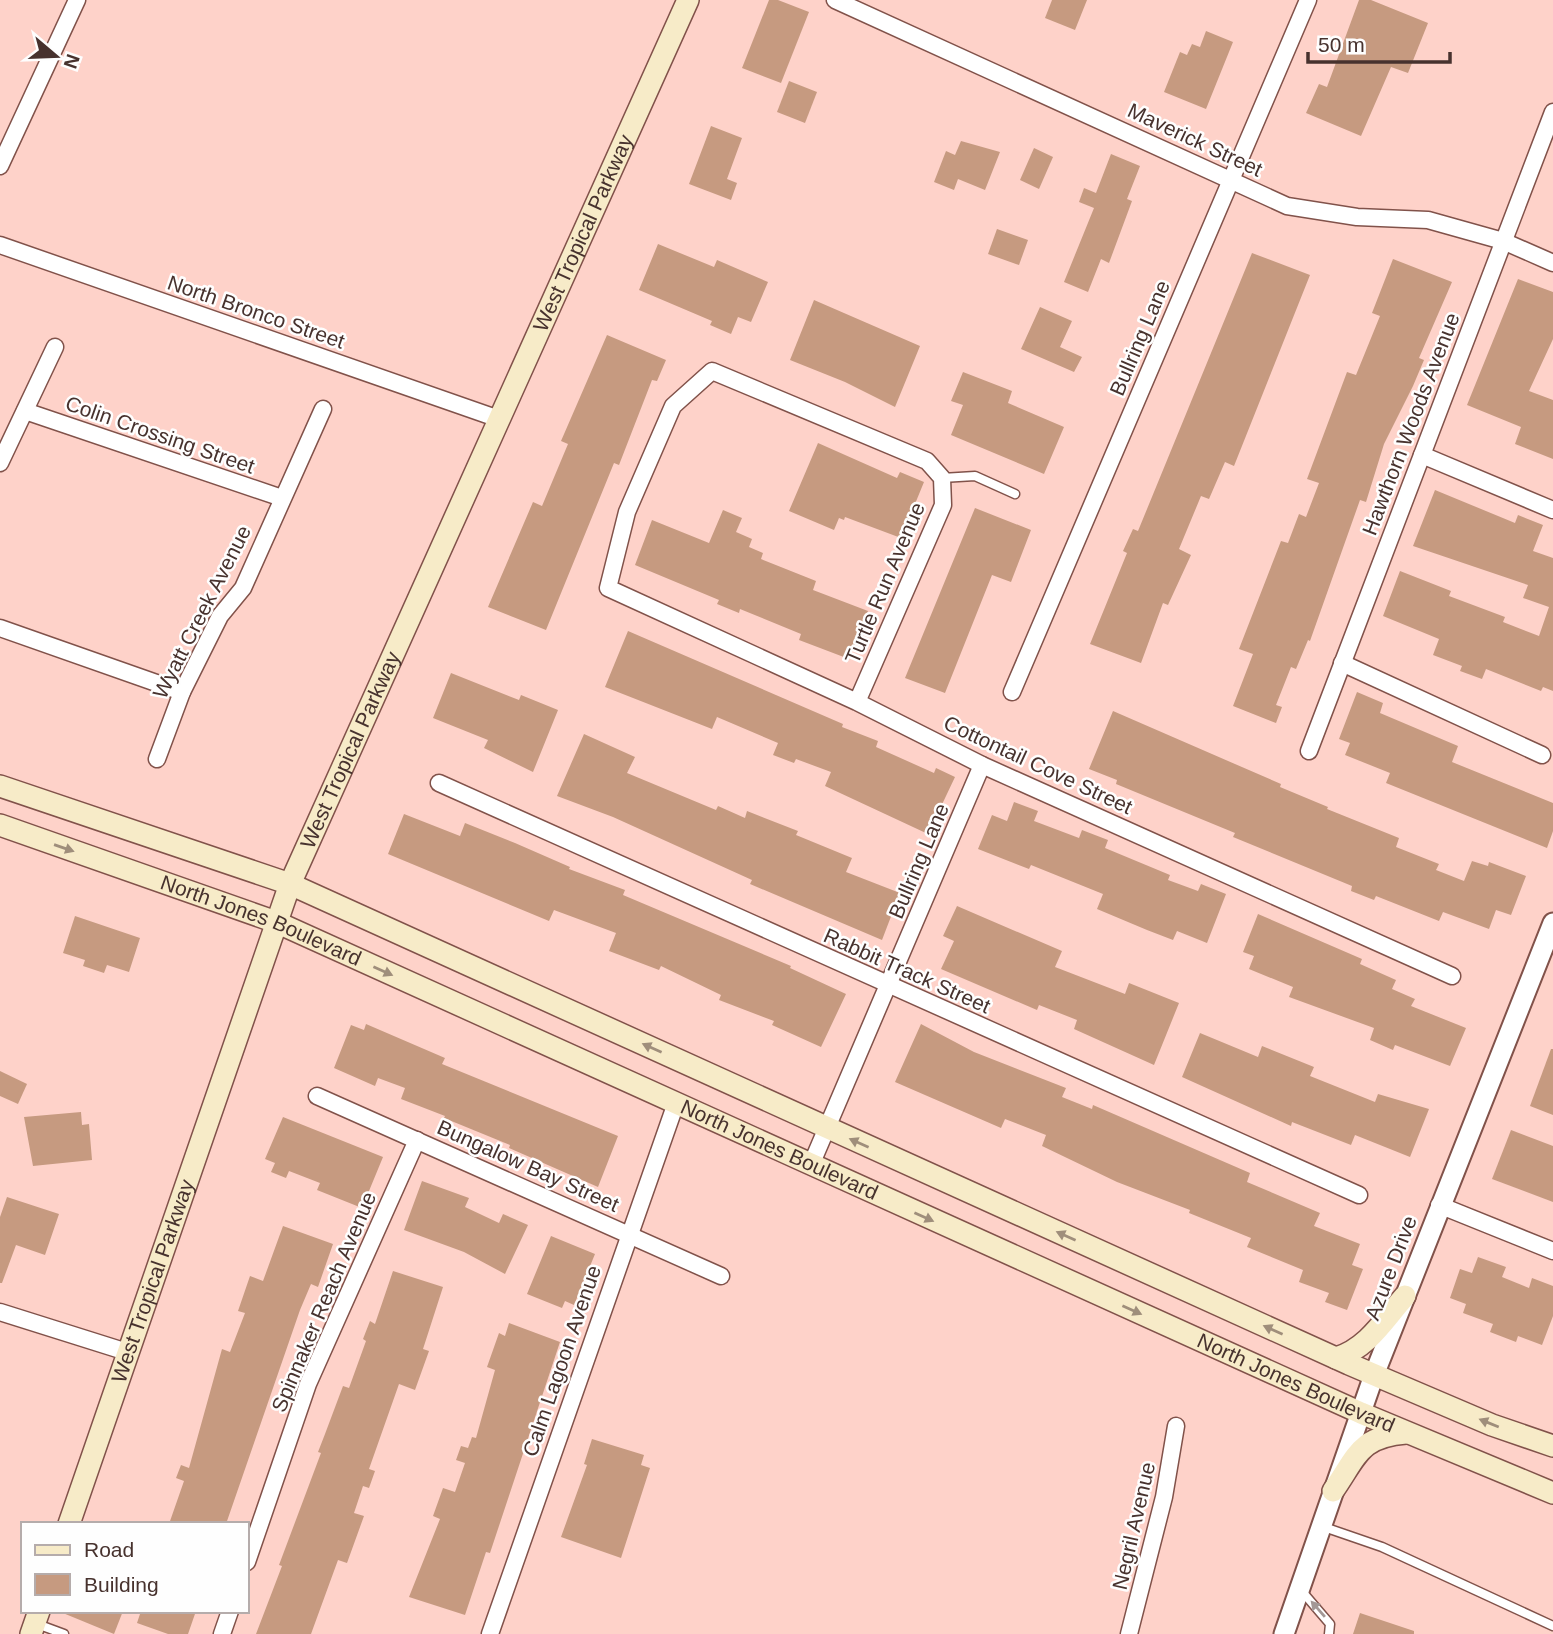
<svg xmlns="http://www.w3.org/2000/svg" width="1553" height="1634" font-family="Helvetica,sans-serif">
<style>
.building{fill:#c69a80}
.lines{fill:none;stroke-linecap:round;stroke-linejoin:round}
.service-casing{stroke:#81524a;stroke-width:11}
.minor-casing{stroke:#81524a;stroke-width:19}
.tertiary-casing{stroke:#81524a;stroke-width:23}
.secondary-casing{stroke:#81524a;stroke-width:24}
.service{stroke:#fff;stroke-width:8}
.minor{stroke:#fff;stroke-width:16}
.tertiary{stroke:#fff;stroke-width:19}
.secondary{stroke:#f7ebc8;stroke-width:21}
.oneway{fill:#9f8e7b}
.oneway2{fill:#a39896}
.labels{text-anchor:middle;stroke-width:5;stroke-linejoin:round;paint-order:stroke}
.street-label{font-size:21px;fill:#47322e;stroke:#fefefe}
</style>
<rect width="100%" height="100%" fill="#fed2c9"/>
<!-- building -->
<g class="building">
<polygon points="769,0 778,0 809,12 781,83 742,68"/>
<polygon points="1052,0 1087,0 1075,30 1045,18"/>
<polygon points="1359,0 1371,0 1428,23 1408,73 1391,67 1361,136 1306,113 1319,84 1327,87"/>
<polygon points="1206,31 1233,42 1206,109 1164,92 1180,52 1187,55 1192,44 1200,47"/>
<polygon points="789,81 817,92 805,123 777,112"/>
<polygon points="711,126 742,138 727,179 737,183 731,200 689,184"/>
<polygon points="961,141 1000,152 985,190 958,179 954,190 934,182 946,151 955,155"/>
<polygon points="1034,148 1053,157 1039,189 1020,180"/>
<polygon points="1111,154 1140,166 1127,199 1132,201 1109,263 1101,259 1088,292 1064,282 1094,208 1079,202 1084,188 1096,193"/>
<polygon points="997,229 1028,240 1019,265 988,254"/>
<polygon points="658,244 714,267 717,260 768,282 751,322 738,317 731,334 710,325 712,321 639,290"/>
<polygon points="1252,253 1310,275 1234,466 1225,462 1209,499 1201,496 1179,549 1191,555 1168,605 1163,603 1141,663 1090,644 1127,553 1123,551 1133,529 1138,531"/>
<polygon points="1393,259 1452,282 1419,358 1424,360 1413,386 1384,444 1366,502 1360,500 1310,641 1308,640 1296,669 1291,667 1276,705 1282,707 1276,723 1233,706 1253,654 1239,649 1281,541 1288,543 1299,514 1306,517 1319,483 1307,479 1347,372 1356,375 1380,316 1372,313"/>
<polygon points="1518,279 1553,292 1553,339 1529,391 1553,400 1553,459 1515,444 1521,427 1467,405"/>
<polygon points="814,300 920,346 895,407 845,382 790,360"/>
<polygon points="1040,307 1072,321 1060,347 1082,357 1074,372 1021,349"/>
<polygon points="607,335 666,360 657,381 652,380 619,465 614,463 546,630 488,607 533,502 542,506 568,444 561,441"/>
<polygon points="963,372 1012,391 1008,403 1064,427 1044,474 951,435 963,405 951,401"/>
<polygon points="818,443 897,478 900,472 924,482 901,538 845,517 844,520 839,518 834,530 789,511"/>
<polygon points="1435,490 1515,523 1518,515 1543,525 1533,551 1553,558 1553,691 1543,687 1541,691 1486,669 1482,679 1460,671 1462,666 1433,655 1439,639 1383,616 1400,571 1451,591 1449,596 1505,617 1503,622 1539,636 1549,607 1523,598 1528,585 1413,546"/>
<polygon points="975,508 1031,530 1011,582 992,575 945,693 905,678"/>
<polygon points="723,510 742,518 736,532 752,539 749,547 763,553 761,559 816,581 813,590 868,611 849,659 799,640 801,634 740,609 739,613 717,604 719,600 635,565 652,520 709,543"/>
<polygon points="628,631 843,724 842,727 878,741 876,747 934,773 936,768 955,777 928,834 825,786 831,772 796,759 794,763 773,755 778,743 717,717 712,729 605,687"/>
<polygon points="451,673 519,700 521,695 558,710 533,772 484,748 488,740 433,718"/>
<polygon points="1357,692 1383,703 1380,713 1458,746 1452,762 1553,803 1553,831 1547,848 1386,783 1390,773 1345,755 1350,743 1339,739"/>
<polygon points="1113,711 1281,784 1280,787 1328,807 1327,809 1399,838 1396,847 1439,864 1436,870 1464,881 1472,861 1488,866 1489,862 1526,876 1511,915 1496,910 1489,929 1443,912 1439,921 1376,896 1374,900 1351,891 1352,886 1233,837 1235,833 1116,784 1117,780 1089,769"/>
<polygon points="584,734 635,757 627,773 716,810 718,806 745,818 747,811 798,831 796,835 852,858 846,872 900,893 882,940 750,884 752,880 613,817 557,796"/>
<polygon points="1014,802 1038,811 1034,821 1079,838 1082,830 1108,840 1105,848 1170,875 1168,880 1198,891 1201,884 1226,894 1207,943 1177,931 1173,940 1147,930 1097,909 1103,894 1031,865 1029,869 978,849 992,815 1007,821"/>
<polygon points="404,814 460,836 465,823 515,843 570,867 569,869 625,890 623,895 791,966 790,968 846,994 821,1047 772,1025 774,1021 719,1000 721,995 661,966 659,970 609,951 616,933 554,910 549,921 388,854"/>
<polygon points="957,906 1062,951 1055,967 1125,994 1129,983 1179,1003 1154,1065 1074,1029 1077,1020 1039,1005 1037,1010 941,969 954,941 943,936"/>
<polygon points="1258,914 1362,959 1360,964 1396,980 1392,989 1415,999 1411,1006 1466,1028 1450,1066 1395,1045 1393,1050 1370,1040 1374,1028 1289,997 1293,987 1249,969 1254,956 1243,952"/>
<polygon points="75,916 140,938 129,972 107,965 104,973 83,966 85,960 63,953"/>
<polygon points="366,1024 445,1058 442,1064 618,1136 598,1187 509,1148 510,1145 444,1118 445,1116 401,1099 405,1088 378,1078 375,1086 334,1068 351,1025 364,1030"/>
<polygon points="921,1024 974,1052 1066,1088 1062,1097 1092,1109 1093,1105 1250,1173 1247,1182 1320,1213 1314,1226 1360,1244 1352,1265 1363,1269 1347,1310 1325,1302 1329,1293 1299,1282 1303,1270 1247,1247 1251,1238 1189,1213 1190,1210 1117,1182 1042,1146 1046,1135 1005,1119 1001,1128 895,1082"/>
<polygon points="1200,1033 1258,1057 1262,1046 1314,1067 1310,1076 1375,1102 1378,1094 1429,1109 1410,1157 1355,1135 1351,1145 1292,1122 1291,1126 1182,1077"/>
<polygon points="1551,1049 1553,1049 1553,1115 1530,1106"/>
<polygon points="0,1071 27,1084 18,1104 0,1096"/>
<polygon points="81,1112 82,1125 89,1124 92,1160 33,1166 24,1117"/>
<polygon points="283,1117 383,1157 362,1208 317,1190 320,1183 289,1171 286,1178 271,1172 275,1163 265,1159"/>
<polygon points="1511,1130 1553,1146 1553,1202 1492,1179"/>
<polygon points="422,1181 469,1198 465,1207 499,1223 503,1214 528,1225 505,1274 464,1252 404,1230"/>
<polygon points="7,1197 59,1214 45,1255 16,1245 2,1283 0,1283 0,1217"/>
<polygon points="283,1226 333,1244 318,1287 311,1284 300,1310 226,1524 169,1524 184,1481 176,1478 181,1465 189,1468 222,1349 230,1352 245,1313 238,1311 250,1276 263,1281"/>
<polygon points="551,1236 595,1254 574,1305 565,1301 562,1308 527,1294"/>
<polygon points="1478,1257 1506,1267 1502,1277 1529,1288 1532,1278 1553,1286 1553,1316 1542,1345 1518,1336 1516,1342 1490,1332 1493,1324 1463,1313 1466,1304 1450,1298 1460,1269 1472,1273"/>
<polygon points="393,1271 443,1287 423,1349 429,1351 415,1390 399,1384 369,1469 375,1471 369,1488 363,1486 354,1513 364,1516 347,1563 338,1560 311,1634 256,1634 282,1566 279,1565 321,1453 318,1452 325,1434 343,1386 349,1388 366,1341 363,1339 370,1321 375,1324"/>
<polygon points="509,1323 560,1342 490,1553 486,1552 465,1615 409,1597 440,1519 433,1516 443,1488 455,1492 465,1463 456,1460 461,1446 468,1448 472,1437 476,1438 495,1370 487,1367 499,1333 505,1336"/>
<polygon points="592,1439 644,1455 641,1465 650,1468 621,1558 561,1537 587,1465 584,1464"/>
<polygon points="58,1611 123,1611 114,1634"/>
<polygon points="141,1611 196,1611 188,1634 168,1634 137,1623"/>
<polygon points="1360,1613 1414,1631 1414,1634 1353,1634"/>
</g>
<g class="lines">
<defs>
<g id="service">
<polyline points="942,478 975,476 1015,494"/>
<polyline points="1321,1526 1382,1547 1553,1626"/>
<polyline points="1300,1589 1330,1624 1329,1634"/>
<polyline points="37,1624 64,1634"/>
</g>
<g id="minor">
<polyline points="835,0 1287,206 1357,217 1428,220 1503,241 1553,263"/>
<polyline points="0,166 77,0"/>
<polyline points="0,245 499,419"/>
<polyline points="25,411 282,498"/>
<polyline points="1422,455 1553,510"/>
<polyline points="0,463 55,347"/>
<polyline points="0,628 182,692"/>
<polyline points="1342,663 1542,755"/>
<polyline points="1012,692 1308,0"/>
<polyline points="857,702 943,505 942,478 927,461 712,371 673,406 627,512 608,588 857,702 982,765 1452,976"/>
<polyline points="1309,751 1553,112"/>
<polyline points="157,759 182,692 220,616 243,588 323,409"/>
<polyline points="439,783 1359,1195"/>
<polyline points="317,1096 721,1276"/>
<polyline points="811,1165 982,765"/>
<polyline points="1439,1205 1553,1251"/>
<polyline points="0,1312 127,1352"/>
<polyline points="247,1562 308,1384 417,1140"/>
<polyline points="222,1634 230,1611"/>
<polyline points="490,1634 676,1103"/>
<polyline points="1129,1634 1164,1497 1176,1426"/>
</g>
<polyline id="tertiary" points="1284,1634 1374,1375 1553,923"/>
<g id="secondary">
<polyline points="0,786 290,884 1349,1364 1492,1425 1553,1446"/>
<path id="s1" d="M0,825L276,922L1361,1413L1553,1493"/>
<path d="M1336,1358C1367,1349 1384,1320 1405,1296"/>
<path d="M1333,1491C1358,1455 1359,1437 1406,1433"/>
<path id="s2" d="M69,1524L290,884L688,0"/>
<polyline points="31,1634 39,1611"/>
</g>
</defs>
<!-- service casing -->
<use href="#service" class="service-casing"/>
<!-- minor casing -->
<use href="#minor" class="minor-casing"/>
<!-- tertiary casing -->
<use href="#tertiary" class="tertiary-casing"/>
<!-- secondary casing -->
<use href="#secondary" class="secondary-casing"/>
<!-- service -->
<use href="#service" class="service"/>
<!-- minor -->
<use href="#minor" class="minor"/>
<!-- tertiary -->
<use href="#tertiary" class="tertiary"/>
<!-- secondary -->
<use href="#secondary" class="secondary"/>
</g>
<!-- one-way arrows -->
<defs><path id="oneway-solid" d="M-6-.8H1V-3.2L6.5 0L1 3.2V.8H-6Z" transform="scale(1.75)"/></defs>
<g class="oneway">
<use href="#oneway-solid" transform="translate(64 848) rotate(19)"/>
<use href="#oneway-solid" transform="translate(383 971) rotate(24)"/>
<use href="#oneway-solid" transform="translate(652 1048) rotate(-156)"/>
<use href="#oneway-solid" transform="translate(859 1143) rotate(-156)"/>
<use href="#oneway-solid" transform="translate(924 1217) rotate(24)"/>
<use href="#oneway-solid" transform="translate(1066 1236) rotate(-156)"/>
<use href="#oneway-solid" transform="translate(1132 1310) rotate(24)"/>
<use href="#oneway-solid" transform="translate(1273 1330) rotate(-156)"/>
<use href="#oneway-solid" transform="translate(1489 1423) rotate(-158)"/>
</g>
<use class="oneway2" href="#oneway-solid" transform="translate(1318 1609) rotate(-131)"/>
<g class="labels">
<!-- street labels -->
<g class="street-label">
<text transform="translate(1195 140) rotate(25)" y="7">Maverick Street</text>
<text dy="7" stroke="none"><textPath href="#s2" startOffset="1391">West Tropical Parkway</textPath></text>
<text transform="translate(256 312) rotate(19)" y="7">North Bronco Street</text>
<text transform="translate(1140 338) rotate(-67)" y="7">Bullring Lane</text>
<text transform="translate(1411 424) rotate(-69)" y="7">Hawthorn Woods Avenue</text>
<text transform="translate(160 435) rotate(19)" y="7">Colin Crossing Street</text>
<text transform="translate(885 583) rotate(-67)" y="7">Turtle Run Avenue</text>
<text transform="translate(202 612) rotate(-63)" y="7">Wyatt Creek Avenue</text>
<text dy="7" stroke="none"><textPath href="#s2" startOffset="824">West Tropical Parkway</textPath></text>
<text transform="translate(1038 765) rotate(25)" y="7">Cottontail Cove Street</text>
<text transform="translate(919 861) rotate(-67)" y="7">Bullring Lane</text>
<text dy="7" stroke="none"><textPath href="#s1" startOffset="278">North Jones Boulevard</textPath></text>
<text transform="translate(907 971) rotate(24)" y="7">Rabbit Track Street</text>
<text dy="7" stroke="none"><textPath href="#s1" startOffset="845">North Jones Boulevard</textPath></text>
<text transform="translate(528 1166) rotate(24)" y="7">Bungalow Bay Street</text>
<text transform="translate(1391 1268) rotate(-69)" y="7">Azure Drive</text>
<text dy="7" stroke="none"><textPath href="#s2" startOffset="257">West Tropical Parkway</textPath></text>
<text transform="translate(324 1302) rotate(-67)" y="7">Spinnaker Reach Avenue</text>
<text transform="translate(562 1361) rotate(-71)" y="7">Calm Lagoon Avenue</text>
<text dy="7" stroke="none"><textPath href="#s1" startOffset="1412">North Jones Boulevard</textPath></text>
<text transform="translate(1134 1526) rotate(-77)" y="7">Negril Avenue</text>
</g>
</g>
<!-- legend -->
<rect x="21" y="1522" width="228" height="91" fill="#fefefe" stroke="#b5acab" stroke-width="2"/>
<rect x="35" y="1545" width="35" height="10" fill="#f7ebc8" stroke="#b5acab" stroke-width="2"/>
<text x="84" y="1557" font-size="21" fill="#47322e">Road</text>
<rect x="35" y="1574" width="35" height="21" fill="#c69a80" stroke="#b5acab" stroke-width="2"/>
<text x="84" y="1592" font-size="21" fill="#47322e">Building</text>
<!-- north arrow -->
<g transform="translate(56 56) rotate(109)" stroke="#fefefe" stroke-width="5" paint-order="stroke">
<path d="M0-5L12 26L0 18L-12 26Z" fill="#47322e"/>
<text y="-10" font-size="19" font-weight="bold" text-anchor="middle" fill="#47322e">N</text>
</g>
<!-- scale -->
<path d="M1308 52v10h142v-10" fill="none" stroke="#47322e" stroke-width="3.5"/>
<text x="1318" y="52" font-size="21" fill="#47322e" stroke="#fefefe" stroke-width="5" paint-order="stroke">50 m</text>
</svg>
